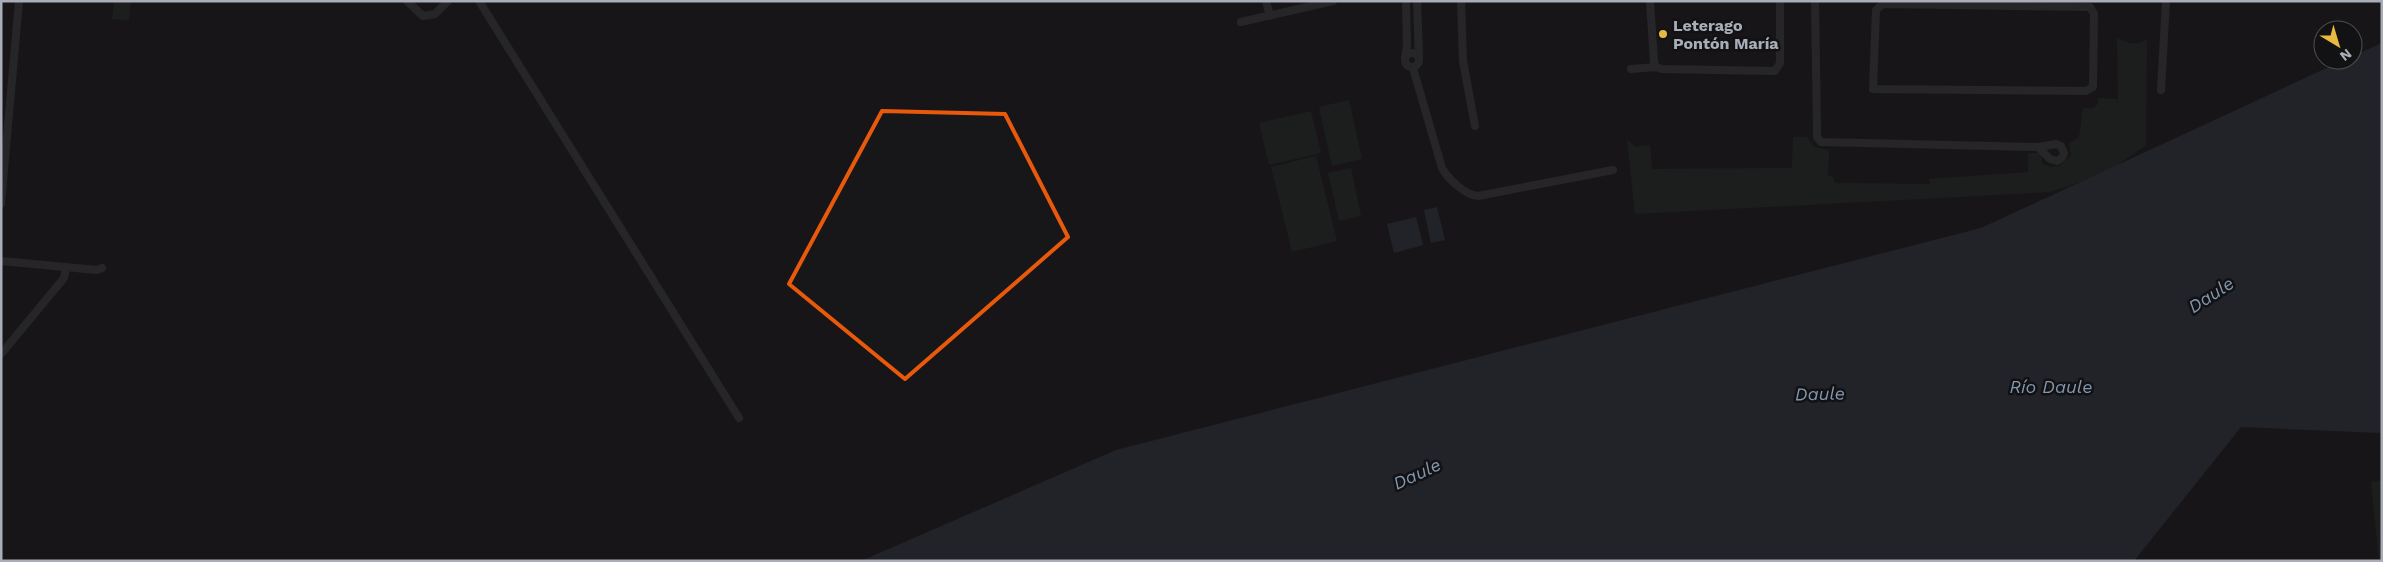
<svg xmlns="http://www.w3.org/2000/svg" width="2383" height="562" font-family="'Work Sans',sans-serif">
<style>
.green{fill:#212822}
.water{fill:#2d343c}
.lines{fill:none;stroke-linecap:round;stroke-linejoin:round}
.minor{stroke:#38383d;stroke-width:8}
.marked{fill:none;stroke:#e8590c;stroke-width:4;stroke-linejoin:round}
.poi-dot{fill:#e8b93f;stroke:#121113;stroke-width:2}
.labels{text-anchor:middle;stroke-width:5;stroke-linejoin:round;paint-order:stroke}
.poi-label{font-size:16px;font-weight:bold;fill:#a9adb7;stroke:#121113;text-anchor:start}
.water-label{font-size:18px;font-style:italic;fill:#8298b1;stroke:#121113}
</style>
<rect width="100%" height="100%" fill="#171618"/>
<!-- green -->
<g class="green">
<polygon points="114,1 131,1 129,20 112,19"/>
<path d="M2117,38C2128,44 2136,46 2147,39L2146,145L2106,173L2051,192L1635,214L1627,139L1635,147L1650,145L1652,169L1792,168L1793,137H1807L1814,147L1829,150L1828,176L1833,177L1835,183L1930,184L1929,179L2028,172V153H2040L2043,164L2050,167L2060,166L2071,155L2069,144L2079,137L2083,108H2094L2098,104V98L2117,99L2118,103Z"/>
<polygon points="1349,100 1362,159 1332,166 1319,107"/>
<polygon points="1311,111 1321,153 1269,165 1259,123"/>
<polygon points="1316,156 1337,241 1292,252 1271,167"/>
<polygon points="1351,168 1361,216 1339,221 1328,173"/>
<polygon points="2382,480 2382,561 2379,561 2371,482"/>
</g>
<!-- water -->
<g class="water">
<polygon points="2382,43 2382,433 2241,427 2134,561 861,561 1116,450 1981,228 2344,60 2353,60 2353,56"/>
<polygon points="1437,207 1445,240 1431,243 1424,210"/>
<polygon points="1416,217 1423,245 1394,253 1387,224"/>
</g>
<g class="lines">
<!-- minor -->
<g class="minor">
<polyline points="407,1 423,16 435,14 448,1"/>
<polyline points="479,1 739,418"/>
<polyline points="1266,1 1270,16"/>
<polyline points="1417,1 1419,58"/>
<polyline points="1461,1 1463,61 1475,126"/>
<polyline points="1650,1 1654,62 1656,67"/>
<polyline points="1815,1 1817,128 1817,137 1821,142 2038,147"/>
<polygon points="1883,4 2090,7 2094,14 2093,87 2086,91 1873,89 1876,10"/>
<polyline points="1241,22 1333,1"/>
<circle cx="1412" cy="60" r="7"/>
<polyline points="1405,58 1407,46 1406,1"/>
<path d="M1413,68L1442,168C1448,179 1465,195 1478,196L1613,170"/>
<polyline points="1631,69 1656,67 1662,69 1775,71 1780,63 1780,1"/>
<polyline points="2161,90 2166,1"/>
<polygon points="2056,144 2061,146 2064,153 2062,158 2057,161 2050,159 2038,147"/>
<polyline points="1,204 19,1"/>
<polyline points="1,261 97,270 102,268"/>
<polyline points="1,354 64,278 66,268"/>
</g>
</g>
<!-- marked area -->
<path d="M0 0H2383V562H0ZM882,111L1005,114L1068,237L905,379L789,284Z" fill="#171618" fill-opacity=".55" fill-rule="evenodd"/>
<path class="marked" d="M882,111L1005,114L1068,237L905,379L789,284Z"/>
<!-- markers -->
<circle class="poi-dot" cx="1663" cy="34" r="5"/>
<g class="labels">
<!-- poi labels -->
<g class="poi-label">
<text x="1673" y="31">Leterago<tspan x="1673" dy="18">Pontón María</tspan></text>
</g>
<!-- water labels -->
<g class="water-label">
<text transform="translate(2211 295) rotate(-33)" y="6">Daule</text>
<text x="2051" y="393">Río Daule</text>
<text transform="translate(1820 394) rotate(-1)" y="6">Daule</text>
<text transform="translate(1417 474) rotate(-25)" y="6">Daule</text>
</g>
</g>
<!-- border -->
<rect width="2383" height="562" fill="none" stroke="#a9adb7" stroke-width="5"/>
<!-- north arrow -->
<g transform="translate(2338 45) rotate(142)"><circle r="24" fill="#121113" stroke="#4e4f55"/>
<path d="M0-4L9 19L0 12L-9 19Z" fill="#e8b93f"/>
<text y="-8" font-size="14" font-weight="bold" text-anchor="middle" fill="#a9adb7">N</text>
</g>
</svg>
